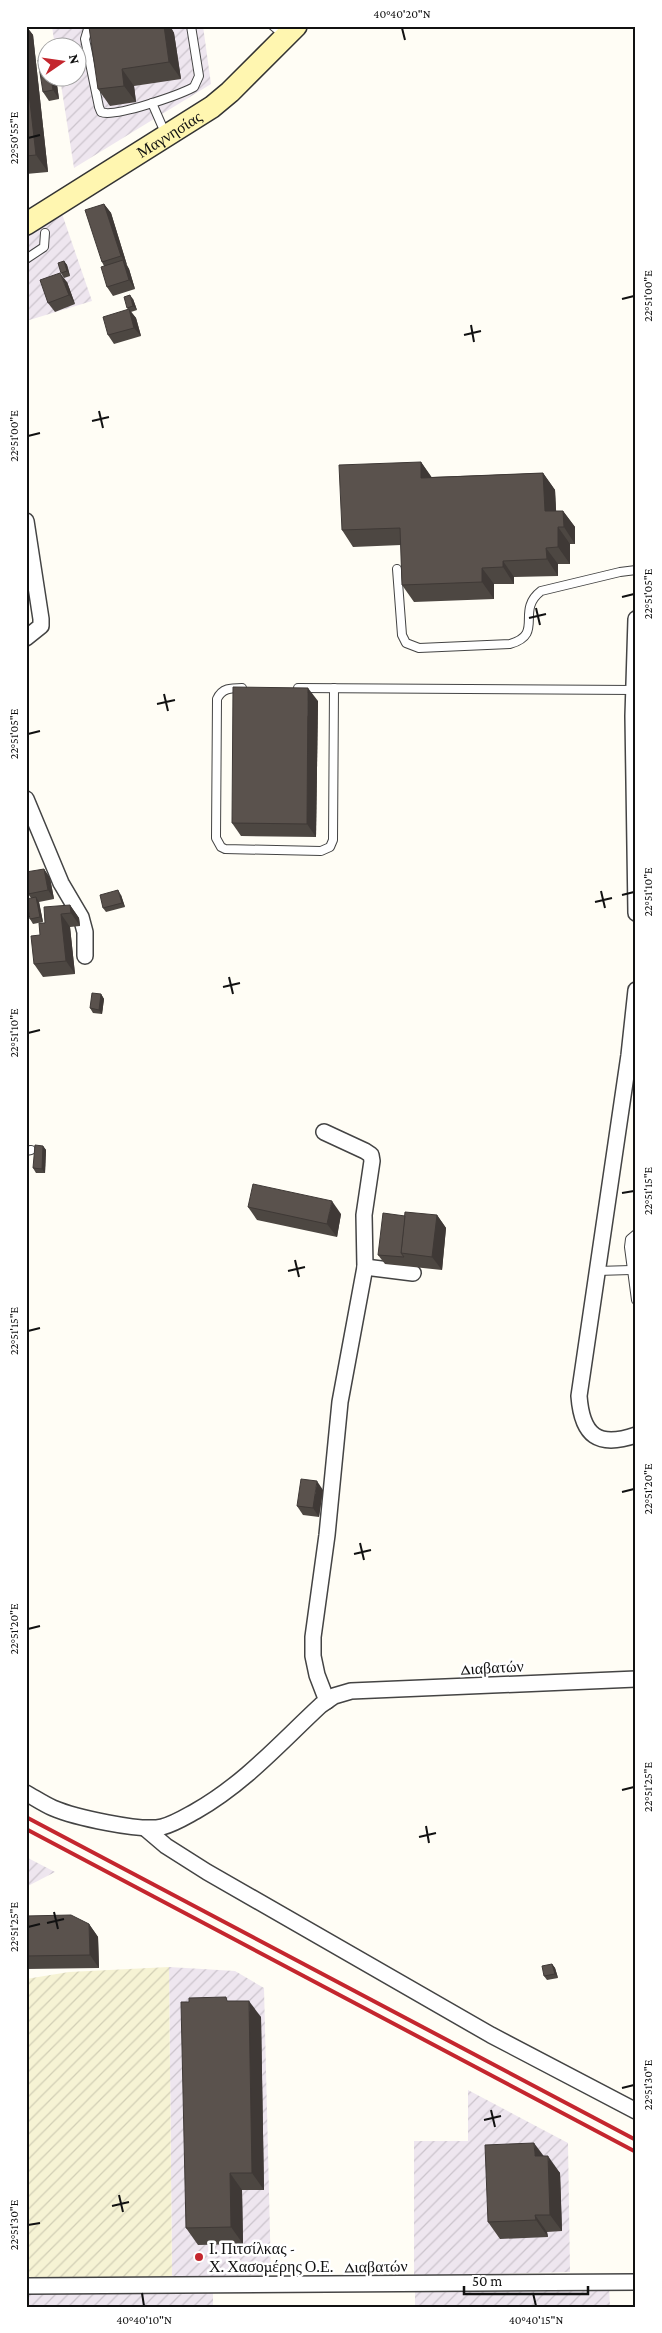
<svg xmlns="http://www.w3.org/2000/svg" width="662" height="2333" font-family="'Crimson Pro',serif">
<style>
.industrial{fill:url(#industrial-furrows)}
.farmland{fill:url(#farmland-furrows)}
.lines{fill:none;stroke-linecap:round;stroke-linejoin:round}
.lane-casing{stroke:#444;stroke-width:10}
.street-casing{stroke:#444;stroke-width:18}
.secondary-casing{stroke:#333;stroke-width:24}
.lane{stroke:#fff;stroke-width:8}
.street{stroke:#fff;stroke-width:15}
.secondary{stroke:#fff6b0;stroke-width:21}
.rail{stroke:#c4262e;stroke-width:4}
.wall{fill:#4d4742}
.shaded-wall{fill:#3f3936}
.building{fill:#5a524d;stroke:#3f3936}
.ticks{fill:none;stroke:#111;stroke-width:2}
.poi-dot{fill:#c4262e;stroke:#fff;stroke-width:2}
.labels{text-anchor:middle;stroke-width:5;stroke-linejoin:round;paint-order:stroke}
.street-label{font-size:16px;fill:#111;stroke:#fff}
.poi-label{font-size:16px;fill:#111;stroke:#fff;text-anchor:start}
.neatline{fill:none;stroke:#111;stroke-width:2}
.ticks-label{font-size:12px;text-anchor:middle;fill:#111}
</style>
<defs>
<pattern id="industrial-furrows" width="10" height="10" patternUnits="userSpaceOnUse" patternTransform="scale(1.25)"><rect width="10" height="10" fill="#eee6ef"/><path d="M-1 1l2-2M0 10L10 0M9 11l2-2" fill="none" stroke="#cbc4cc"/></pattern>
<pattern id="farmland-furrows" width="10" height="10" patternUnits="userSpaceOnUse" patternTransform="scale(1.25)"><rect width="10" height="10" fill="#f6f3d4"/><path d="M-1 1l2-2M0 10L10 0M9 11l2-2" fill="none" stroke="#d2cfb5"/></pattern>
</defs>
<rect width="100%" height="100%" fill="#fffdf5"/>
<!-- industrial -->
<g class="industrial">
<polygon points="52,26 203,26 211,84 74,168 60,78 78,78 78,48 55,47"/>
<polygon points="60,208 92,301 26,321 26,227"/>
<polygon points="26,1857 55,1872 26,1887"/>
<polygon points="169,1967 235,1971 264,1988 271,2275 172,2277"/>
<polygon points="468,2090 568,2143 570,2272 414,2276 414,2141 468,2141"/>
<polygon points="415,2287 609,2287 610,2307 415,2307"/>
<polygon points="213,2290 213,2307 26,2307 26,2292"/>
</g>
<!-- farmland -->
<polygon class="farmland" points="169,1967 172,2277 26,2277 26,1979 69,1972"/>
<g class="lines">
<defs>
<g id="lane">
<path d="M95,26L88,29L85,39L99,107L101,112C114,118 179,95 194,87L199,76L191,26"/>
<polyline points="273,26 285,36"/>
<polyline points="152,103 166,135"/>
<polyline points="26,259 44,247 45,233"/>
<path d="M397,569L402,635L406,643L419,648L510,644C545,634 515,611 541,591L620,572L636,570"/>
<path d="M242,688C231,688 222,688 217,699L216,838L221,847L225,849L321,851L330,847L333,840L334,688"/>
<polyline points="298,688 634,690"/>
<polyline points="26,1151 31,1150"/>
<polyline points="636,1234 630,1239 629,1247 636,1300"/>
<polyline points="597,1271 631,1270"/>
</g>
<g id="street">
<polyline points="26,521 41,619 41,626 26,638"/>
<polyline points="636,619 633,716 636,913"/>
<polyline points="26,799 61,883 81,917 85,932 85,956"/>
<path d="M636,990L629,1055L579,1396C582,1436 598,1448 636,1435"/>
<polyline points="324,1132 365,1151 371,1155 372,1161 364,1215 365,1267 340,1402 327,1535 313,1637 313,1656 317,1675 327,1701"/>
<polyline points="365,1267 413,1273"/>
<path d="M26,1793C35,1798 44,1804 53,1808C74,1817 141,1832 162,1827C174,1824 185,1817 196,1811C245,1783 280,1743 321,1705L334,1696L351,1691L636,1679"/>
<polyline points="146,1829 166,1846 207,1872 491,2035 636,2111"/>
<polyline points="26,2286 636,2282"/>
</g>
<g id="secondary">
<path id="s1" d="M26,224L212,107L230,92L296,26"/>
</g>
</defs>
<!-- lane casing -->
<use href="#lane" class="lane-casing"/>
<!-- street casing -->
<use href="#street" class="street-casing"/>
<!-- secondary casing -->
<use href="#secondary" class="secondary-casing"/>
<!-- lane -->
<use href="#lane" class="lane"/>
<!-- street -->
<use href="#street" class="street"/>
<!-- secondary -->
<use href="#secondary" class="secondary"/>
<!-- rail -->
<g class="rail">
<polyline points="26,1817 636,2140"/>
<polyline points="26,1829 636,2152"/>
</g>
</g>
<!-- wall -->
<g class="wall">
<polygon points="26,26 33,35 48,172 26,174"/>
<polygon points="93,26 170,26 174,33 181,79 134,86 136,102 110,106 98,89"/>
<polygon points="48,78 56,78 59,99 49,101 43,92"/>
<polygon points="104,204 111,213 127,265 129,269 135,289 113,296 107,287 104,266 102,262"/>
<polygon points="64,261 67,265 70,276 64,278 61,273"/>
<polygon points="67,282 75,304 55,312 48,303"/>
<polygon points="133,299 137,310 131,312 136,318 141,336 114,344 108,335 129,310 127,308"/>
<polygon points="421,462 431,477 543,473 555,490 556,511 563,511 575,527 575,544 570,544 570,564 558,564 558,576 514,577 514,584 494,584 494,599 414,602 402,585 401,545 353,547 342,530"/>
<polygon points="318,701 316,837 241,836 232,823"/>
<polygon points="44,869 50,878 54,899 39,902 43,922 33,924 30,919 31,898 28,894"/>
<polygon points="121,895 125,907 106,912 103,908"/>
<polygon points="70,905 79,918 80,926 70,927 75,974 43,977 34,964 40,935"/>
<polygon points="101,994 104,999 102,1014 93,1013 90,1008"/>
<polygon points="43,1146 46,1150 45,1173 36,1173 33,1168"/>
<polygon points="248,1207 341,1214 337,1237 257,1220"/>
<polygon points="437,1215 446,1228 442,1270 385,1264 378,1255 405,1216"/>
<polygon points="323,1490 319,1517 303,1515 297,1506"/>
<polygon points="26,1916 89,1924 98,1937 99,1968 26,1969"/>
<polygon points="552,1964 555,1968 558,1978 547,1980 544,1976"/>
<polygon points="229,2001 261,2017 264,2190 242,2190 243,2244 198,2245 186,2228"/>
<polygon points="544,2156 560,2173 562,2231 547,2232 548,2237 500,2239 488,2222"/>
</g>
<!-- shaded-wall -->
<g class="shaded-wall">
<polygon points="26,26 33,35 48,172 36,155 26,67"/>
<polygon points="164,26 170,26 174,33 181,79 169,62"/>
<polygon points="122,69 134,86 136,102 124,86"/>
<polygon points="51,78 56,78 59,99 53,90"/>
<polygon points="104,204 111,213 127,265 121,256"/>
<polygon points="123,260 129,269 135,289 129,280"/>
<polygon points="64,261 67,265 70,276 67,271"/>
<polygon points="60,273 67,282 75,304 69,295"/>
<polygon points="130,295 133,299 137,310 133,306"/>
<polygon points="129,309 136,318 141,336 134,328"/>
<polygon points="421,462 433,479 421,478"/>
<polygon points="543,473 555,490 557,528 545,511"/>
<polygon points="563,511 575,527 575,544 564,527"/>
<polygon points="558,527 570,544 570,564 558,547"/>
<polygon points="546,548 558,564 558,576 547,559"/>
<polygon points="503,561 514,577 514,584 503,567"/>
<polygon points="482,568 494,584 494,599 482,582"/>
<polygon points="308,688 318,701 316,837 307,824"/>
<polygon points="44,869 50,878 54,899 48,890"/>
<polygon points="118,890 121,895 125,907 122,903"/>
<polygon points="36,897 39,902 43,922 40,917"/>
<polygon points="70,905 79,918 80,926 71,913"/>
<polygon points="61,914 70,927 75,974 66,961"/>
<polygon points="101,994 104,999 102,1014 99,1010"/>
<polygon points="43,1146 46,1150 45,1173 42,1169"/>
<polygon points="332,1201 341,1214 337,1237 327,1224"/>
<polygon points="437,1215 446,1228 442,1270 432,1257"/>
<polygon points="317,1481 323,1490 319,1517 313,1508"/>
<polygon points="89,1924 98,1937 99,1968 90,1955"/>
<polygon points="552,1964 555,1968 558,1978 555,1974"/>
<polygon points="249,2001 261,2017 264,2190 252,2173"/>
<polygon points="534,2143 546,2159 535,2156"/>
<polygon points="548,2156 560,2173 562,2231 550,2215"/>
<polygon points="230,2173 242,2190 243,2244 231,2227"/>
<polygon points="535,2215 547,2232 548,2237 536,2220"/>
</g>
<!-- building -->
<g class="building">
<polygon points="93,26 164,26 169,62 122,69 124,86 98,89 89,27"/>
<polygon points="48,59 48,78 51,78 53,90 43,92 38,60"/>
<polygon points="26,67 36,155 26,156"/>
<polygon points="104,204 121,256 102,262 85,210"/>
<polygon points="123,260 129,280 107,287 101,267"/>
<polygon points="64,261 67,271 61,273 58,263"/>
<polygon points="60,273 69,295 48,303 40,280"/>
<polygon points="130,295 133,306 127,308 124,297"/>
<polygon points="129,309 134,328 108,335 103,317"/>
<polygon points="421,462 421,478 543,473 545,511 563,511 564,527 558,527 558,547 546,548 547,559 503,561 503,567 482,568 482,582 402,585 400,528 342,530 339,465"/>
<polygon points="233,687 308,688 307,824 232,823"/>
<polygon points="44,869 48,890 28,894 26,885 26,872"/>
<polygon points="118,890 122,903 103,908 100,895"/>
<polygon points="36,897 40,917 30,919 26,899"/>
<polygon points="70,905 71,913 61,914 66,961 34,964 31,936 40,935 39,923 45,923 44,907"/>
<polygon points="92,993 101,994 99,1010 90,1008"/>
<polygon points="35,1145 43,1146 42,1169 33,1168"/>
<polygon points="253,1184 332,1201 327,1224 248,1207"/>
<polygon points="405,1212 437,1215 432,1257 401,1253"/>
<polygon points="383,1213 405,1216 401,1253 404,1257 378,1255"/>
<polygon points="301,1479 317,1481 313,1508 297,1506"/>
<polygon points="71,1915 89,1924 90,1955 26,1956 26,1916"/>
<polygon points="552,1964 555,1974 544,1976 542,1966"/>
<polygon points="226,1997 227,2001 249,2001 252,2173 230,2173 231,2227 186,2228 181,2002 189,2002 189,1998"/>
<polygon points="534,2143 535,2156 548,2156 550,2215 535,2215 536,2220 488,2222 485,2145"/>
</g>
<!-- ticks -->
<path class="ticks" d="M402,28L405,40M28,138L40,135M622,299L634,296M471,325L474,342M464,335L481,331M99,411L103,428M92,421L109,417M28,436L40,433M622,597L634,594M536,608L540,625M529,618L546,614M164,694L168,711M157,704L175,700M28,734L40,731M601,891L605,908M622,895L634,892M595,902L612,898M229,977L233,994M223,987L240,983M28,1033L40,1030M622,1193L634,1191M295,1260L299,1277M288,1271L305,1267M28,1331L40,1328M622,1492L634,1489M360,1543L364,1560M354,1554L371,1550M28,1629L40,1626M622,1790L634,1787M426,1826L429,1843M419,1837L436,1833M54,1912L58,1929M47,1923L64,1919M28,1927L40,1924M622,2088L634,2085M491,2110L495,2127M484,2120L501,2116M119,2195L123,2212M112,2206L129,2202M28,2225L40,2223M142,2293L144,2306M533,2293L536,2306"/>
<!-- markers -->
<circle class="poi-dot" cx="199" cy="2257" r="5"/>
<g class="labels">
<!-- street labels -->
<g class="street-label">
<text dy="6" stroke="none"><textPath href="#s1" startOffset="169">Μαγνησίας</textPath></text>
<text transform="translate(492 1667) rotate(-3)" y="6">Διαβατών</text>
<text transform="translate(376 2266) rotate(-1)" y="6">Διαβατών</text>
</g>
<!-- poi labels -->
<g class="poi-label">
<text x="209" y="2254">Ι. Πιτσίλκας -<tspan x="209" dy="18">Χ. Χασομέρης Ο.Ε.</tspan></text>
</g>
</g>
<!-- border -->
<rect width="662" height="2333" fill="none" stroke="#ffffff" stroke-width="55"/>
<!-- north arrow -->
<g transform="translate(62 62) rotate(77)"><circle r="24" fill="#ffffff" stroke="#a0a0a0"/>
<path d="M0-4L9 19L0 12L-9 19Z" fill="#c4262e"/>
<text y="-8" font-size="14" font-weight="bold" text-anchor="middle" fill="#111111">N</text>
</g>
<!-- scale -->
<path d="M464 2286v8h124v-8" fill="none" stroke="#111111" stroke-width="2.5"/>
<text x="472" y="2286" font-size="15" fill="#111111" stroke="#ffffff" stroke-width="4" paint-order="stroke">50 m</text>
<rect x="28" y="28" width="606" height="2278" class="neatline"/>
<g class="ticks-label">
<text x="402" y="18">40°40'20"N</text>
<text transform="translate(14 138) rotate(-90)" y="4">22°50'55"E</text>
<text transform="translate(648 296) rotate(-90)" y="4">22°51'00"E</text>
<text transform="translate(14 436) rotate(-90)" y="4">22°51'00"E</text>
<text transform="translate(648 594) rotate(-90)" y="4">22°51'05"E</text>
<text transform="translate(14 734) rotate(-90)" y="4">22°51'05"E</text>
<text transform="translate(648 892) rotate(-90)" y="4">22°51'10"E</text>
<text transform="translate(14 1033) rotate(-90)" y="4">22°51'10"E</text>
<text transform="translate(648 1191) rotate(-90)" y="4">22°51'15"E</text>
<text transform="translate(14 1331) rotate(-90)" y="4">22°51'15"E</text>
<text transform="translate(648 1489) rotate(-90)" y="4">22°51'20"E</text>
<text transform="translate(14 1629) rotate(-90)" y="4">22°51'20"E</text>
<text transform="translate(648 1787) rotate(-90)" y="4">22°51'25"E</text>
<text transform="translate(14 1927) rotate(-90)" y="4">22°51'25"E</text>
<text transform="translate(648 2085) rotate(-90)" y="4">22°51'30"E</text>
<text transform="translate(14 2225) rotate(-90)" y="4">22°51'30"E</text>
<text x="144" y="2324">40°40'10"N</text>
<text x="536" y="2324">40°40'15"N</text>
</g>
</svg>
